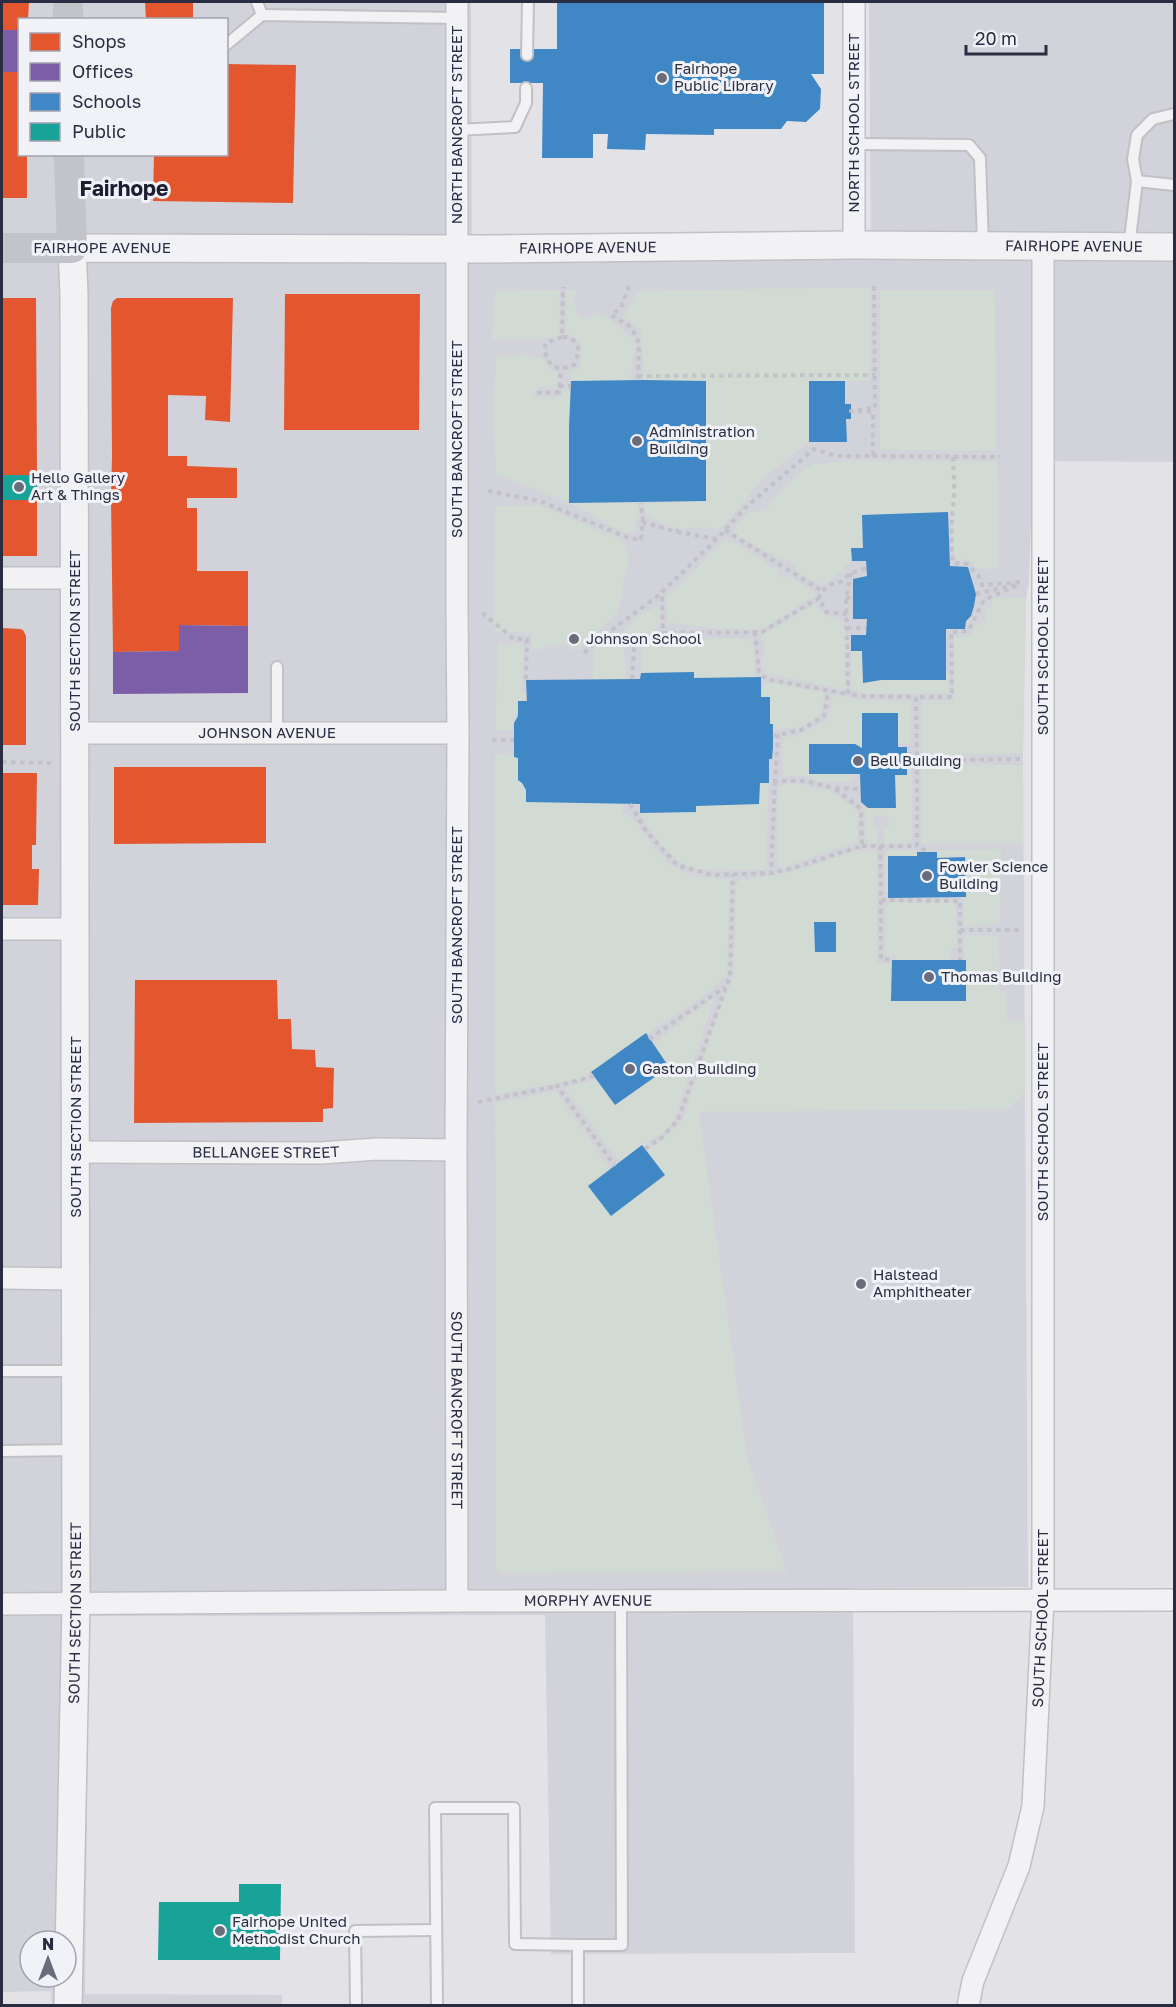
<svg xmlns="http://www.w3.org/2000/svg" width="1176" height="2007" font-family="'Golos Text',sans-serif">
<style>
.built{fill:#d1d2da;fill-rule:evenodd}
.green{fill:#d1dad3}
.shops{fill:#e4572e}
.offices{fill:#7b5ea7}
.schools{fill:#3f88c5}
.public{fill:#17a398}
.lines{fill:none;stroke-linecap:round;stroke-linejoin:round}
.service-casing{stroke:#c1c1c5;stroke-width:14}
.minor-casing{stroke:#c1c1c5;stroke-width:24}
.tertiary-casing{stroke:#c1c1c5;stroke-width:30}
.path{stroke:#c2c2c8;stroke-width:4;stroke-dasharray:4.5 4.5;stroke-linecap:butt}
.service{stroke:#f2f2f5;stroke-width:10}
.minor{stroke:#f2f2f5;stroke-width:21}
.tertiary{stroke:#f2f2f5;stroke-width:27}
.secondary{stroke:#c3c4ca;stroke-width:30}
.poi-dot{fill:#6b6c7b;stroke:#f1f2f7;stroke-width:2}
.labels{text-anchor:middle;stroke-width:6;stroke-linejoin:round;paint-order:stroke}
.poi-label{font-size:15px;fill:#2a2c41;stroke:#f1f2f7;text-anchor:start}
.street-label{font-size:15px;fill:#2a2c41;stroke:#f1f2f7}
.district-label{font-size:21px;font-weight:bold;fill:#1c1e32;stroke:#f1f2f7}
</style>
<rect width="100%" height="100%" fill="#e3e3e7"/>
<!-- built -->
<path class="built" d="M2,2H471L472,257H871L869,2H1174V462L1033,461L1029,581L1026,598L1023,753L1028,1587L853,1588L855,1953L551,1954L545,1615L89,1616L85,1994L282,1995V2005L52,2006L51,1991L2,1992ZM20,20H226V154H20ZM30,1941H66V1977H30Z"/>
<!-- green -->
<g class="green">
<polygon points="870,287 869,381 809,381 809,442 762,479 736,512 719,530 703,527 678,529 651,519 645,513 643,503 706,501 706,382 643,380 642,331 623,316 638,291"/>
<polygon points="560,290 559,334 545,339 492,339 495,291"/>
<path d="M566,290H580L572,299L581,318L595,316L597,314C610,315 629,335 637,345C631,355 633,369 631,380L571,381L569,372L578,368C585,353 583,338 566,333Z"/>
<polygon points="880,290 995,290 996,451 880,450"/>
<polygon points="526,355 544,359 550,370 558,373 557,388 538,387 533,397 562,397 562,388 571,391 569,428 569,503 637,503 640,514 637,516 636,532 633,534 618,530 569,503 496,474 493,409 496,356"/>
<polygon points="850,461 997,461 998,569 977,569 968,559 959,560 953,552 952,512 862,515 863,548 851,548 851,558 848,561 850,561 850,564 845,566 844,570 836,575 836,579 829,580 822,585 796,572 796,566 791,560 782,560 734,535 733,530 750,511 757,512 767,508 780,492 801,472 813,464"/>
<polygon points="539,505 623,540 629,556 618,612 580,649 569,649 567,645 548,645 544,649 531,649 532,634 494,631 495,506"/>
<polygon points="723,541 734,542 777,569 780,576 792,577 817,594 763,629 719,629 667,623 666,596 678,587"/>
<polygon points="992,598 1026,598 1023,753 922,756 921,701 954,701 954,637 969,636 978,624 985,622 987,608 992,607"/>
<path d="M816,603C821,613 827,617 838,619L846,632V690L768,674L762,666L764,647L762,635Z"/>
<polygon points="661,604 660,626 640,640 622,640 621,637 633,619"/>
<polygon points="742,638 749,639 754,646 755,677 694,678 693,672 641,673 641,649 660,639"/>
<path d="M498,643L523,644L524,648L522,691L525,693V701H518C518,713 515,719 512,730H495Z"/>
<polygon points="624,644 626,679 593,679 593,645"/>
<polygon points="851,651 862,651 863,683 881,680 945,680 946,673 949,673 949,693 869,694 851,690"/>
<path d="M771,682L825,693C824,699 824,707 821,712C813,728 788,729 773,729L770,724V697H761C761,689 763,685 771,682Z"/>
<polygon points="834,694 865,701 911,701 911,743 898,743 862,713 862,748 855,744 809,744 809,774 853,774 853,780 851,782 819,782 806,776 783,776 782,741 786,737 796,736 828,719"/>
<path d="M514,752V757L518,758V780C526,785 526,793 526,802L622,804L623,814C635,817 639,827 646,836C671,872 687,879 730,879L727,974L717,985L692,1004L580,1079L495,1094V754L512,755Z"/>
<path d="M907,762H912V839L910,843L884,844V830L889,825L886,816L877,815C871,820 871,827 877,832V843H869L866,840L865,807L896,808L895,775H907Z"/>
<polygon points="921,765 1023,765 1023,844 922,844"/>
<path d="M760,783H769L766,866L763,870L697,869C668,861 655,837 640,813L696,812V806L758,804Z"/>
<polygon points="783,784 804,784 817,789 827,789 855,809 858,813 858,841 782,868 778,865 778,789"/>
<polygon points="888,849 918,851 917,856 888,895 885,891 884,855"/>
<polygon points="1001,849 1000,923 964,926 963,902 962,897 966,897 965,857 937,858 937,850"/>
<path d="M853,851H876L877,855V963L892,964L891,1000H966L964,935H999L1000,991L1006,994L1007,1021H1025V1093L1008,1109L699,1112L747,1456L787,1572L499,1573L496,1567L495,1102L556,1091L610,1170L611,1216L665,1175L646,1151L662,1140L682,1122L722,1001L734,976L736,885L740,879C784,876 812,866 853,851Z"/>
<polygon points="890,902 953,902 956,908 957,946 950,950 950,960 895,960 895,955 885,955 885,908"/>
<polygon points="715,996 673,1123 668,1129 620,1162 564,1087 597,1080 615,1105 669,1067 653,1044"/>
</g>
<!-- shops -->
<g class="shops">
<polygon points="2,2 29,2 28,20 20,20 20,30 2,30"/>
<polygon points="145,2 193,2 193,20 146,20"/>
<polygon points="226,64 296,65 293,203 153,201 154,154 226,154"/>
<polygon points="2,72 20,72 20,154 27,154 27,198 2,198"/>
<polygon points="285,294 420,294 419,430 284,430"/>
<polygon points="2,298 36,298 37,475 2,475"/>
<polygon points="117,298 233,298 230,422 205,420 206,396 168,395 168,456 187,456 187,466 237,468 237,498 187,498 187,508 197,508 197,571 248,571 248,626 179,625 179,651 113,652 111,498 112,456 111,308 113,301"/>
<rect x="2" y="500" width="35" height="56"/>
<polygon points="2,628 20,629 23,630 26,636 26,745 2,745"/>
<polygon points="114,767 266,767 266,843 114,844"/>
<polygon points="2,773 37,773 36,845 32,845 32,869 39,869 38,905 2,905"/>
<polygon points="135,980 277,980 278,1019 291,1019 292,1049 315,1050 316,1067 334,1068 333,1108 323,1109 323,1122 134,1123"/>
</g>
<!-- offices -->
<g class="offices">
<rect x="2" y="30" width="18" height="42"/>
<polygon points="179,625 248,626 248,693 113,694 113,652 179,651"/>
</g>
<!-- schools -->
<g class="schools">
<polygon points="557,2 824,2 824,74 811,74 821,89 820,109 806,122 787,121 781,129 714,129 714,135 646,134 645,150 607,149 608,134 593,134 593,158 542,158 543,83 510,83 510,49 557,49"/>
<polygon points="643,380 706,381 706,501 569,503 569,428 571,381"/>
<polygon points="809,381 845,381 845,404 851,404 851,419 846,419 847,442 809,442"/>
<polygon points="948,512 950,566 968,567 976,594 974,606 971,616 966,621 965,629 946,629 946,680 881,680 863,683 862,651 851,651 851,635 866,635 867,619 853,619 853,579 867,576 866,561 852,561 851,548 863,548 862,515"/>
<polygon points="694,672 694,678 761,677 761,697 770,697 770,724 773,724 773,748 772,759 769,759 769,783 760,783 759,804 696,806 696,812 640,813 640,804 526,802 526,790 522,783 518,780 518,758 514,757 514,723 518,716 518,701 527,701 526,680 640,679 641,673"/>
<polygon points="862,713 898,713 898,747 907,747 907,775 895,775 896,808 868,808 861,802 860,774 809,774 809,744 855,744 862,748"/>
<polygon points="917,852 937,852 937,858 965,857 966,897 888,898 888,856 917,856"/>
<polygon points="814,922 836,922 836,952 815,952"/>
<polygon points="892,960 966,960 966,1001 891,1001"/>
<polygon points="646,1033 669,1067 615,1105 591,1072"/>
<polygon points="642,1145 665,1175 611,1216 588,1186"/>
</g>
<!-- public -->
<g class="public">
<rect x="2" y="475" width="35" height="25"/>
<polygon points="239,1884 281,1884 280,1960 158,1960 159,1902 239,1902"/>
</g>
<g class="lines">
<defs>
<g id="service">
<polyline points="257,2 262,15"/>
<polyline points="226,45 262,15 457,18"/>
<polyline points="527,55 528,2"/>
<polyline points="457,130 515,127 526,103 526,88"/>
<polyline points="854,144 969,145 980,158 983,244"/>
<polyline points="1137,181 1174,185"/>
<polyline points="1129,247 1137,181 1133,159 1137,135 1153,119 1174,114"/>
<polyline points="277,667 277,733"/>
<polyline points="2,1371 75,1371"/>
<polyline points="2,1451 76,1450"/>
<polyline points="578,1945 622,1945 621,1601"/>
<polyline points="356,2006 355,1931 436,1930"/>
<polyline points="437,2006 435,1808 514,1808 515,1944 578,1945 578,2006"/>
</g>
<g id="minor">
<path id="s1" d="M457,2V608L458,733L456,1150L457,1601"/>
<polyline points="854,2 854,245"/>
<polyline points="2,578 74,578"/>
<path id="s2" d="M75,733H458"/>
<polyline points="2,929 76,929"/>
<path id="s3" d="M76,1152L321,1153L377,1149L456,1150"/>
<polyline points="2,1278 75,1279"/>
<path id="s4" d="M2,1604L457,1601L1174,1600"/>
<path id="s5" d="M968,2006L973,1981L1019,1866L1033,1806L1043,1600V248"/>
</g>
<g id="tertiary">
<path id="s6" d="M68,2006L76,1604L74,294L72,248L485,249L854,245L1174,247"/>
</g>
</defs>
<!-- service casing -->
<use href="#service" class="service-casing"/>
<!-- minor casing -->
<use href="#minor" class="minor-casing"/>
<!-- tertiary casing -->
<use href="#tertiary" class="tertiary-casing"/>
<!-- path -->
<g class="path">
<polyline points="629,286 621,308 611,315 631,327 639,343 638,380"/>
<path d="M562,337L546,343L544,351L551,365L561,369L574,365C581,350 580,338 562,337L563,287"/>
<polyline points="638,376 875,375"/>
<polyline points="559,386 571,386"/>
<polyline points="537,393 559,392 561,369"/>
<polyline points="873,456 1000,457"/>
<path d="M953,457C953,469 955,483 954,495C952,518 950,540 953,563L967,564L978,575L982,585L1022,582"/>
<polyline points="488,491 540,501 626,537 641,540 643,517 640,503"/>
<polyline points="642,522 677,532 678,529"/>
<polyline points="725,530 822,591"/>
<polyline points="677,532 717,539 745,508 814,449 836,456 873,456 873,412 851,411 875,408 874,286"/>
<polyline points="717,539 662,592 663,633 762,632 819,598"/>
<polyline points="851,573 846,598 848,694 863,696 916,697"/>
<polyline points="976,594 1014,585"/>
<polyline points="846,598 853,598"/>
<polyline points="482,613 514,639 527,639 526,680"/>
<polyline points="847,614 826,612 819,598 822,591 832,584 841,582 851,573 867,568"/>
<polyline points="847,628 866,628"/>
<polyline points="755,632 759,672 766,679 848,694"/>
<polyline points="644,643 598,640 662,593"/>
<polyline points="584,653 598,640"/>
<polyline points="632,679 634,648 663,633"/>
<polyline points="778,734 775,781 805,781 834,788 861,789"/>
<polyline points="773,736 801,730 824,716 828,691"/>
<polyline points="492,740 514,740"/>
<polyline points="907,754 917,754"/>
<polyline points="1020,759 917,761 916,697 952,697 951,632 968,631 984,600 1020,584"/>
<polyline points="917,761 917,846 928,852"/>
<polyline points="2,762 51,763"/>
<polyline points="775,781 771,873 790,869 862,846 861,809 834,788"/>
<polyline points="630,804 646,831 677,865 712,875 771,873"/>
<polyline points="862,846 917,846"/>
<polyline points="880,846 881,900 960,901 960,960"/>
<polyline points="881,900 881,959 892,960"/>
<polyline points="960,930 1022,930"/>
<polyline points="649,1039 725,987"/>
<polyline points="594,1076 557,1086 615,1166"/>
<polyline points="478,1102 557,1086"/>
<polyline points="645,1149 661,1138 678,1120 730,976 733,874"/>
</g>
<!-- service -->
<use href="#service" class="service"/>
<!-- minor -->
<use href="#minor" class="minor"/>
<!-- tertiary -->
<use href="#tertiary" class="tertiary"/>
<!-- secondary -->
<g class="secondary">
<polyline points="68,20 68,2"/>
<polyline points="2,248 72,248 69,154"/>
</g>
</g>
<!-- markers -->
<g class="poi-dot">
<circle cx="662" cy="78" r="6"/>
<circle cx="637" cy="441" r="6"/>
<circle cx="19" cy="487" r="6"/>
<circle cx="574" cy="639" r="6"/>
<circle cx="858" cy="761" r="6"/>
<circle cx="927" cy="876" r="6"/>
<circle cx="929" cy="977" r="6"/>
<circle cx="630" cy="1069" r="6"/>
<circle cx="861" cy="1284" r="6"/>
<circle cx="220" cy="1931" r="6"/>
</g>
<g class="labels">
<!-- poi labels -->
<g class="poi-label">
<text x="674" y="74">Fairhope<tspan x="674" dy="17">Public Library</tspan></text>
<text x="649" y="437">Administration<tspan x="649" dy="17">Building</tspan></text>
<text x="31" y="483">Hello Gallery<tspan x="31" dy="17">Art &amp; Things</tspan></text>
<text x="586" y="644">Johnson School</text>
<text x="870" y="766">Bell Building</text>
<text x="939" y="872">Fowler Science<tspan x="939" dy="17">Building</tspan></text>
<text x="941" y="982">Thomas Building</text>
<text x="642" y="1074">Gaston Building</text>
<text x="873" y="1280">Halstead<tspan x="873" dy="17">Amphitheater</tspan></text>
<text x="232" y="1927">Fairhope United<tspan x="232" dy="17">Methodist Church</tspan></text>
</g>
<!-- street labels -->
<g class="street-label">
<text transform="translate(854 123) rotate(-90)" y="5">NORTH SCHOOL STREET</text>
<text transform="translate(457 125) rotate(-90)" y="5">NORTH BANCROFT STREET</text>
<text dy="5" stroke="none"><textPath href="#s6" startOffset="2760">FAIRHOPE AVENUE</textPath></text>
<text x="102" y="253">FAIRHOPE AVENUE</text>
<text dy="5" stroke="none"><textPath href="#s6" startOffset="2274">FAIRHOPE AVENUE</textPath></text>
<text transform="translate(457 439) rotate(-90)" y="5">SOUTH BANCROFT STREET</text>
<text transform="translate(75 641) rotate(-90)" y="5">SOUTH SECTION STREET</text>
<text transform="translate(1043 646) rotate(-90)" y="5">SOUTH SCHOOL STREET</text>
<text dy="5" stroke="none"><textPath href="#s2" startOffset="192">JOHNSON AVENUE</textPath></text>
<text transform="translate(457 925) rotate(-90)" y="5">SOUTH BANCROFT STREET</text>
<text transform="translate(76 1127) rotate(-90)" y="5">SOUTH SECTION STREET</text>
<text transform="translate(1043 1132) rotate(-90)" y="5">SOUTH SCHOOL STREET</text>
<text dy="5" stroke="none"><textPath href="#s3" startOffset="190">BELLANGEE STREET</textPath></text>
<text dy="5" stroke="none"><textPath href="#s1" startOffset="1408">SOUTH BANCROFT STREET</textPath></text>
<text dy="5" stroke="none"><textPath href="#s4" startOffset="586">MORPHY AVENUE</textPath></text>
<text dy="5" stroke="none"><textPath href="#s6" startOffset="393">SOUTH SECTION STREET</textPath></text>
<text dy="5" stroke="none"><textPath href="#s5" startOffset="399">SOUTH SCHOOL STREET</textPath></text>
</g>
<!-- district labels -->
<g class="district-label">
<text x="124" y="196">Fairhope</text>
</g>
</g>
<!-- border -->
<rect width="1176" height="2007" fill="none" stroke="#2a2c41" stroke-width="6"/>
<!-- legend -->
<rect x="18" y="18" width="210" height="138" fill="#f1f2f7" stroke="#a1a3ae" stroke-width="1.5"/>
<rect x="30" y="33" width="30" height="18" fill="#e4572e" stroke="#a1a3ae" stroke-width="1.5"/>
<text x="72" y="48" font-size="18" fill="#2a2c41">Shops</text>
<rect x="30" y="63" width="30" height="18" fill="#7b5ea7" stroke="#a1a3ae" stroke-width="1.5"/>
<text x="72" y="78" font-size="18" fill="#2a2c41">Offices</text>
<rect x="30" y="93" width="30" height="18" fill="#3f88c5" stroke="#a1a3ae" stroke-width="1.5"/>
<text x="72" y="108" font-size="18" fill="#2a2c41">Schools</text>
<rect x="30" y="123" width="30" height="18" fill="#17a398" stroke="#a1a3ae" stroke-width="1.5"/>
<text x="72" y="138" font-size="18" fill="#2a2c41">Public</text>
<!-- north arrow -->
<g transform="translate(48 1959)"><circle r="28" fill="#f1f2f7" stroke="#a1a3ae" stroke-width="1.5"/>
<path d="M0-4.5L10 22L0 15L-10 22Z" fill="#6b6c7b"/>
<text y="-9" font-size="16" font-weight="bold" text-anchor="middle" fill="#2a2c41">N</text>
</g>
<!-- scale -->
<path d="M966 45v9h80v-9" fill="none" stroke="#2a2c41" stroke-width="3"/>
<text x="975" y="45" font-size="18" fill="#2a2c41" stroke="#f1f2f7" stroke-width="4.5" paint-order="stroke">20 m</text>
</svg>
